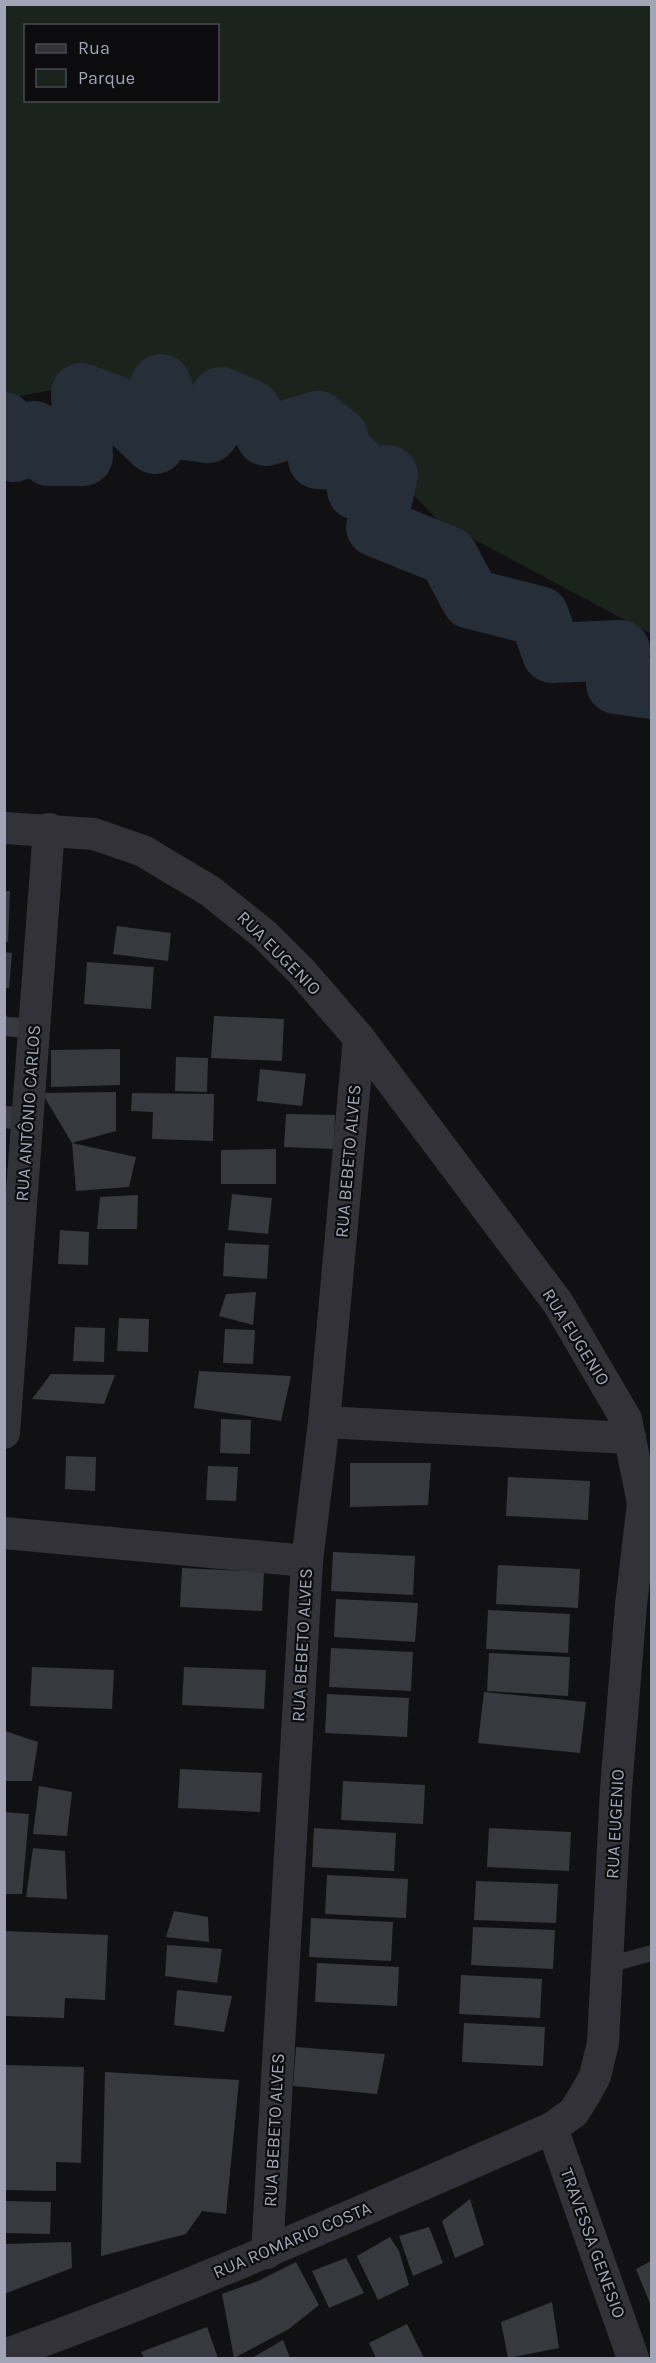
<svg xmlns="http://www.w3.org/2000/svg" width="656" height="2363" font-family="Karla,sans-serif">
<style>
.green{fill:#1b231d;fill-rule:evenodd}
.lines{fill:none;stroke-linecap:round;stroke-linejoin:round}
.river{stroke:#262e38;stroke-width:60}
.building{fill:#38393e}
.service{stroke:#323238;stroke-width:16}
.minor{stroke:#323238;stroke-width:32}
.labels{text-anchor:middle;stroke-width:4.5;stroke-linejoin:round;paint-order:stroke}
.street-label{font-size:18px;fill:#a1a5b5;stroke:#0c0c0e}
</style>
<rect width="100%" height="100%" fill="#111113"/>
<!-- green -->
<path class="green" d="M5,4L651,5V634L438,520L385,466L358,445L285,406L253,394L218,387L133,380L67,387L5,399ZM26,26H218V100H26Z"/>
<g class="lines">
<!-- river -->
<polyline class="river" points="4,422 14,452 34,431 49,456 83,456 81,393 114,405 155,444 150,406 161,384 177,429 208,433 220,417 221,397 251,410 266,436 318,421 339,438 318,459 353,461 357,490 388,475 376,527 448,556 471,599 539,616 552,653 620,650 616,684 652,689"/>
</g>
<!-- building -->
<g class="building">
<polygon points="4,891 10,891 8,942 4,941"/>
<polygon points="117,926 171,933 168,961 113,954"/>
<polygon points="4,952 12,953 9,988 4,988"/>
<polygon points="87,962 154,967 151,1009 84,1004"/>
<polygon points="4,1008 7,1017 26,1018 25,1038 4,1036"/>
<polygon points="214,1016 284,1019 282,1061 211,1058"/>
<polygon points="120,1049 120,1085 51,1087 51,1050"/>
<polygon points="176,1057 208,1058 207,1092 175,1091"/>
<polygon points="260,1069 306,1074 302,1106 257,1101"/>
<polygon points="116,1092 116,1131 72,1143 42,1093"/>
<polygon points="132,1093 214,1094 213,1141 152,1139 153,1112 131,1111"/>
<polygon points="4,1106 19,1107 16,1130 4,1128"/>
<polygon points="286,1114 335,1115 334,1149 284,1147"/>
<polygon points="72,1143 136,1157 129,1187 76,1191"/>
<polygon points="276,1149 276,1184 221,1184 221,1150"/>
<polygon points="232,1194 272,1198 268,1234 228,1230"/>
<polygon points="138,1195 137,1229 97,1229 100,1197"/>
<polygon points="60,1230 89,1232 88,1265 58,1264"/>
<polygon points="225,1243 269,1245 267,1279 223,1276"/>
<polygon points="256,1292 253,1325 219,1316 226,1294"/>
<polygon points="119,1318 149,1319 148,1352 117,1351"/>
<polygon points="75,1327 105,1328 104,1362 73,1361"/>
<polygon points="225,1329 255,1330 253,1364 223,1363"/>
<polygon points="199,1371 291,1376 281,1421 194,1408"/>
<polygon points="51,1374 115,1375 104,1404 32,1399"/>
<polygon points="221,1419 251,1420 250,1454 220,1453"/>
<polygon points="66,1456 96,1457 95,1491 65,1489"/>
<polygon points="350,1463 431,1463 428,1505 350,1507"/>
<polygon points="208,1466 238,1467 236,1501 206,1500"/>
<polygon points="508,1477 590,1481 588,1520 506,1516"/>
<polygon points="333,1552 415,1556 413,1595 331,1591"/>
<polygon points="498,1565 580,1569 578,1608 496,1604"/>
<polygon points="182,1568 264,1572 262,1611 180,1607"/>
<polygon points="336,1599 418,1603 415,1642 334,1637"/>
<polygon points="488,1610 570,1614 568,1653 486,1649"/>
<polygon points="331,1648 413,1652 411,1691 329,1687"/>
<polygon points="489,1653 570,1657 568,1696 487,1691"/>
<polygon points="32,1667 114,1670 112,1709 30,1706"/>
<polygon points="184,1667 266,1670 264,1709 182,1705"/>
<polygon points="484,1692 586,1702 580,1753 478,1743"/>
<polygon points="327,1694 409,1698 407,1737 325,1733"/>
<polygon points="5,1731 38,1742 32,1781 4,1781"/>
<polygon points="180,1769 262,1773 260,1812 178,1808"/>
<polygon points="343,1781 425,1785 423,1824 341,1820"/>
<polygon points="39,1786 72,1792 67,1836 33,1834"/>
<polygon points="4,1812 29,1814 22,1894 4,1894"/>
<polygon points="314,1828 396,1833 394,1871 312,1867"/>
<polygon points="489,1828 571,1832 569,1871 487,1867"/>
<polygon points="33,1848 65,1851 67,1899 26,1897"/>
<polygon points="327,1875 408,1879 406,1918 325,1914"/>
<polygon points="476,1881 558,1884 556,1923 474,1920"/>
<polygon points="174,1911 208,1917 209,1942 166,1937"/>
<polygon points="311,1918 393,1922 391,1961 309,1957"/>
<polygon points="473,1927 555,1930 553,1969 471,1965"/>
<polygon points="4,1931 108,1935 105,2000 65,1998 64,2018 4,2016"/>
<polygon points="167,1945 222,1949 217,1983 165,1976"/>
<polygon points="317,1963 399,1967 397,2006 315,2002"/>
<polygon points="461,1975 542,1979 540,2018 459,2014"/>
<polygon points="177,1990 232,1996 224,2032 174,2025"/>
<polygon points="464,2023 545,2027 543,2066 462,2062"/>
<polygon points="296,2047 385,2054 377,2094 293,2086"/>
<polygon points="4,2065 84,2067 81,2163 56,2162 56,2191 4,2190"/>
<polygon points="105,2072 239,2080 226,2214 202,2211 186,2234 101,2256"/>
<polygon points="470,2199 484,2245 455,2258 442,2221"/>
<polygon points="4,2201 51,2202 50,2234 4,2233"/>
<polygon points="429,2227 443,2263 413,2276 399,2236"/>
<polygon points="390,2237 399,2251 409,2285 378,2300 357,2256"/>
<polygon points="71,2242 72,2268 4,2294 4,2244"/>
<polygon points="346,2258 364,2293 329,2308 312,2271"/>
<polygon points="651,2261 651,2306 636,2269"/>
<polygon points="296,2262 319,2305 289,2329 234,2358 222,2294 258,2281"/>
<polygon points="552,2302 559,2348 508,2358 501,2322"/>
<polygon points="407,2324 424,2358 376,2358 369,2343"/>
<polygon points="207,2327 218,2358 144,2358 141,2352"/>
<polygon points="283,2340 290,2358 252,2358"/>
</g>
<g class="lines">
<!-- service -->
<polyline class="service" points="608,1965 652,1953"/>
<!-- minor -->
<g class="minor">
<path d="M4,828L94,834L143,851L210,891L265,935L301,971L359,1038L558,1303L626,1419L643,1503L631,1605L616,1789L603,2043L595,2076L587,2091L574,2112L552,2128C371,2207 191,2288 4,2355"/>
<polyline points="324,1422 630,1438"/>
<polyline points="4,1433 49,829"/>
<polyline points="4,1533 307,1561"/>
<polyline points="552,2128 633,2358"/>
<polyline points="267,2253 307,1561 324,1422 359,1038"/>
</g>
</g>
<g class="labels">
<!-- street labels -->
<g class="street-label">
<text transform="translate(279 953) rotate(45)" y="6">RUA EUGENIO</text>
<text transform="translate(28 1113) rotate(-86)" y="6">RUA ANTÔNIO CARLOS</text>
<text transform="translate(348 1161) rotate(-85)" y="6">RUA BEBETO ALVES</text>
<text transform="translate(576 1337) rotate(58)" y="6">RUA EUGENIO</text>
<text transform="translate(302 1645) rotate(-87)" y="6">RUA BEBETO ALVES</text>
<text transform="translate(615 1824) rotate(-87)" y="6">RUA EUGENIO</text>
<text transform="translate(274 2130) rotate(-87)" y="6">RUA BEBETO ALVES</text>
<text transform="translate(292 2240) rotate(-23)" y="6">RUA ROMARIO COSTA</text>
<text transform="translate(593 2243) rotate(70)" y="6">TRAVESSA GENESIO</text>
</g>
</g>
<!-- border -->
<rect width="656" height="2363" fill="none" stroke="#a1a5b5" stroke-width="12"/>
<!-- legend -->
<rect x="24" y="24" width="195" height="78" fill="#0c0c0e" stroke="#484951" stroke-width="1.5"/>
<rect x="36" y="44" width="30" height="9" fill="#323238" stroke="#484951" stroke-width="1.5"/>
<text x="78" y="54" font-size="18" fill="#a1a5b5">Rua</text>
<rect x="36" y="69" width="30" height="18" fill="#1b231d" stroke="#484951" stroke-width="1.5"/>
<text x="78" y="84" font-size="18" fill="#a1a5b5">Parque</text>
</svg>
